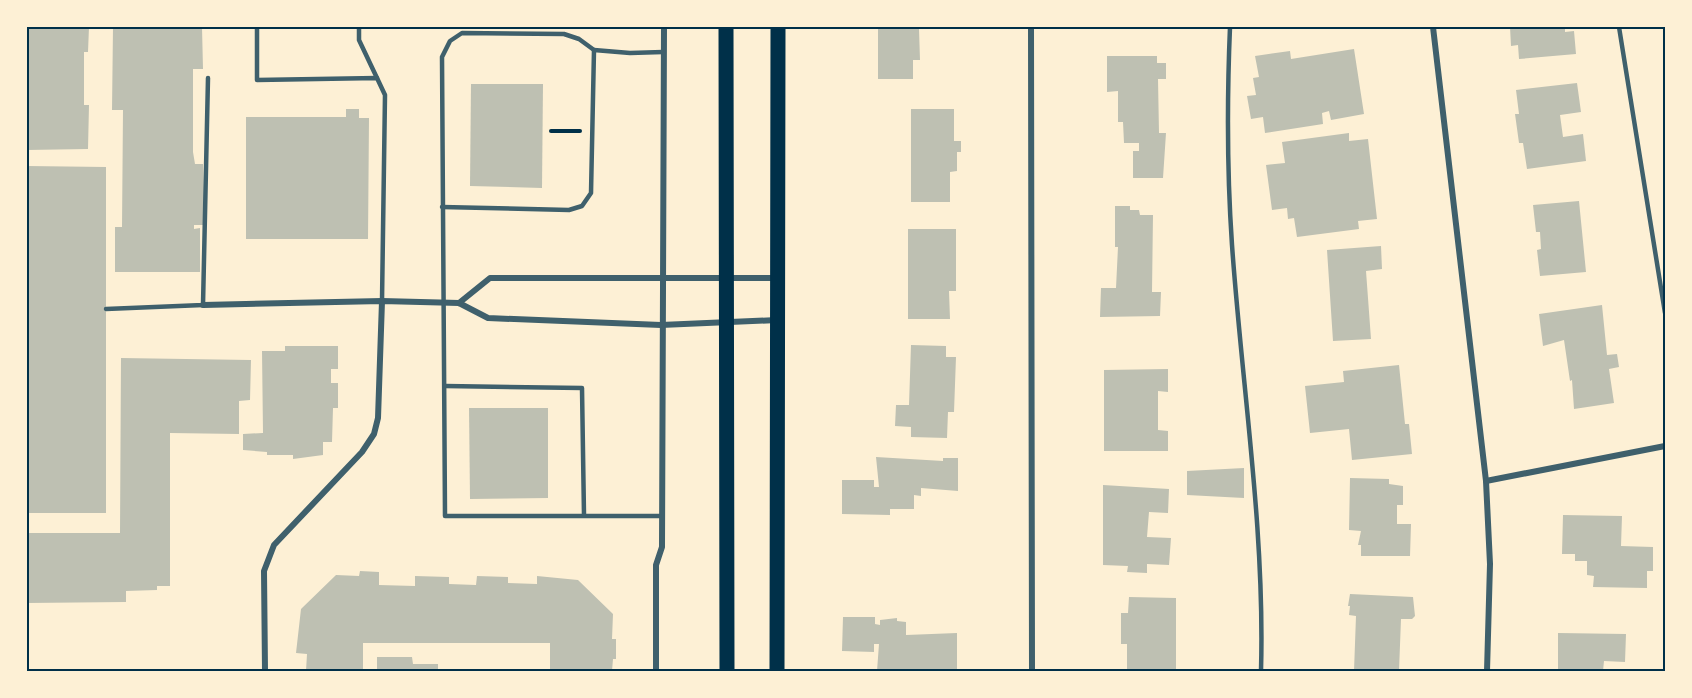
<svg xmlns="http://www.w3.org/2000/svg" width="1692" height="698" font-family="'Sofia Sans Condensed',sans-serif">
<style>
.building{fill:#bec0b2}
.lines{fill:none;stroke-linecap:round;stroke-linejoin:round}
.path{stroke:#003049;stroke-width:4}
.service{stroke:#3f606c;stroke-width:4.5}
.minor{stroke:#3f606c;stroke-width:6}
.primary{stroke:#003049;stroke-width:15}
.neatline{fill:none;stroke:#003049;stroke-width:2}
</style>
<rect width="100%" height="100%" fill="#fdf0d5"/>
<!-- building -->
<g class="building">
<polygon points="27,27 89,27 88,52 84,52 84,105 89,105 88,149 27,150"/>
<polygon points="113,27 202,27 203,69 193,69 193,152 195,164 203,164 204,210 203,225 194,225 194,229 200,228 200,272 115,272 115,227 122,227 123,110 112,110"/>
<polygon points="878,27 955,27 955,29 919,29 920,60 913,60 913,79 878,79"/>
<polygon points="1510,27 1565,27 1565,32 1574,31 1576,54 1519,59 1518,45 1511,46"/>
<polygon points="1354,49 1364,114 1331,120 1329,111 1322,113 1323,124 1265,133 1263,117 1251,119 1247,96 1256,95 1253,78 1259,77 1255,56 1290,51 1291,59"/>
<polygon points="1107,56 1157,56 1157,63 1166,63 1166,79 1158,79 1159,133 1166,133 1163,178 1133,178 1133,151 1139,151 1139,143 1124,143 1123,122 1118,122 1118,91 1107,92"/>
<polygon points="1577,83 1581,112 1560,115 1563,137 1583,134 1586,161 1527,169 1523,143 1519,143 1515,114 1519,114 1516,90"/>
<polygon points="471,84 543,84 542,188 470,186"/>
<polygon points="346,109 359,109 359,118 369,118 368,239 246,239 246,117 346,117"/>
<polygon points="911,109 954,109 954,141 961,141 961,152 957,152 957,171 950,172 950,202 911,202"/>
<polygon points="1349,133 1349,141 1368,139 1377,219 1358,221 1359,229 1297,237 1294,218 1288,219 1287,208 1272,210 1266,165 1285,163 1282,142"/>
<polygon points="27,166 106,167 106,513 27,513"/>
<polygon points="1579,201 1586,272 1540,276 1537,250 1541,249 1540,232 1536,232 1533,205"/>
<polygon points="1115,206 1130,206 1130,210 1139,210 1140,215 1153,215 1152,292 1161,292 1160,316 1100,317 1101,288 1116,288 1118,247 1115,247"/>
<polygon points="908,229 956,229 956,291 949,291 950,319 908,319"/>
<polygon points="1381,246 1382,269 1366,271 1371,339 1333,341 1327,250"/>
<polygon points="1602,305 1607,355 1617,354 1619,367 1609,369 1614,403 1574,409 1572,380 1570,381 1564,340 1543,346 1539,314"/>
<polygon points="911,345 946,346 946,357 956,357 954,412 948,412 947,438 911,437 911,427 895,426 896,405 909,405"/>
<polygon points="285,346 338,346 338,369 331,369 331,383 338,383 338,408 333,408 332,442 323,442 323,455 293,459 293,455 267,455 267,452 243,450 243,434 263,433 262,351 285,351"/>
<polygon points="121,358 251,360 250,400 239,401 239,434 170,433 170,586 157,586 157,590 126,591 126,602 27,603 27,533 120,533"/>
<polygon points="1399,365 1405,424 1409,424 1412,454 1352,460 1349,429 1310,433 1305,386 1344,382 1343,371"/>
<polygon points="1168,369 1168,392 1158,391 1158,430 1168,431 1168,451 1104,451 1104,370"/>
<polygon points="469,408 548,408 548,498 470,499"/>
<polygon points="876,457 943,461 943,458 958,458 958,491 921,488 921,496 914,495 914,509 890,509 890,515 842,514 842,480 874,480 874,487 879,487"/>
<polygon points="1244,468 1244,498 1187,495 1187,471"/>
<polygon points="1350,478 1389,479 1389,484 1403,486 1403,505 1397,505 1397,524 1411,524 1410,556 1361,556 1361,545 1358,545 1361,531 1349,530"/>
<polygon points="1103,485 1169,489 1168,513 1149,512 1147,537 1171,538 1169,565 1147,564 1147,573 1127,572 1128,566 1103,565"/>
<polygon points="1563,515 1622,516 1621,546 1653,547 1653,571 1647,571 1647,588 1593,587 1594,576 1587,575 1587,561 1575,561 1575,554 1562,554"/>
<polygon points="360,571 379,572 379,585 415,586 415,576 449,577 449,584 476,585 477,576 508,577 508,583 537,584 537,576 578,580 613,614 612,639 616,639 616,659 613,659 612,671 550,671 550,643 363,643 363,671 306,671 307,654 296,653 301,609 336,575 359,576"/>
<polygon points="1350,594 1413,597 1415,616 1412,619 1401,619 1399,671 1354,671 1356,616 1349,615 1350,606 1348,606"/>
<polygon points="1129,597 1176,598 1176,670 1127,671 1127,644 1121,644 1121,613 1128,613"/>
<polygon points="843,617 875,617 875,624 880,625 880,620 897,618 897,621 906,622 906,635 957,633 957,671 877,671 879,644 874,644 874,652 842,651"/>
<polygon points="1558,633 1626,634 1625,662 1604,661 1603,671 1558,671"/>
<polygon points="377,657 412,657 413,664 438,664 438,671 377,671"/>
</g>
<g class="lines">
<!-- path -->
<polyline class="path" points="551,131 580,131"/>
<!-- service -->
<g class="service">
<polyline points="257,27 257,80 377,78 385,95 382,301"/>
<polyline points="359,27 359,40 377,78"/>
<path d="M1230,27C1227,99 1227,173 1232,245C1242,387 1265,529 1261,671"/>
<polyline points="1619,27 1665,313"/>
<polyline points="594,50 579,39 564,34 462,33 450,41 442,57 445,516 662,516"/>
<polyline points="442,207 569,210 582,206 591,193 594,50 630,53 663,52"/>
<polyline points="106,309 203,305 208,78"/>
<polyline points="445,386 582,388 584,515"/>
</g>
<!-- minor -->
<g class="minor">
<polyline points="1031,27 1032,671"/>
<polyline points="1433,27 1486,481 1490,564 1487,671"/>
<polyline points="459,303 490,278 777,278"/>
<polyline points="203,305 382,301 459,303 488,318 661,325 777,320"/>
<polyline points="1486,481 1665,446"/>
<polyline points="265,671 264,571 274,545 362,452 374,434 378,418 382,301"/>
<polyline points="656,671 656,565 662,547 664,27"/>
</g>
<!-- primary -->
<g class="primary">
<polyline points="726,27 727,671"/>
<polyline points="777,671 778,27"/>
</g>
</g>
<!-- border -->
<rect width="1692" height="698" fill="none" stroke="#fdf0d5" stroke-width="57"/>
<rect x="28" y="28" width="1636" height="642" class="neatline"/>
</svg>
